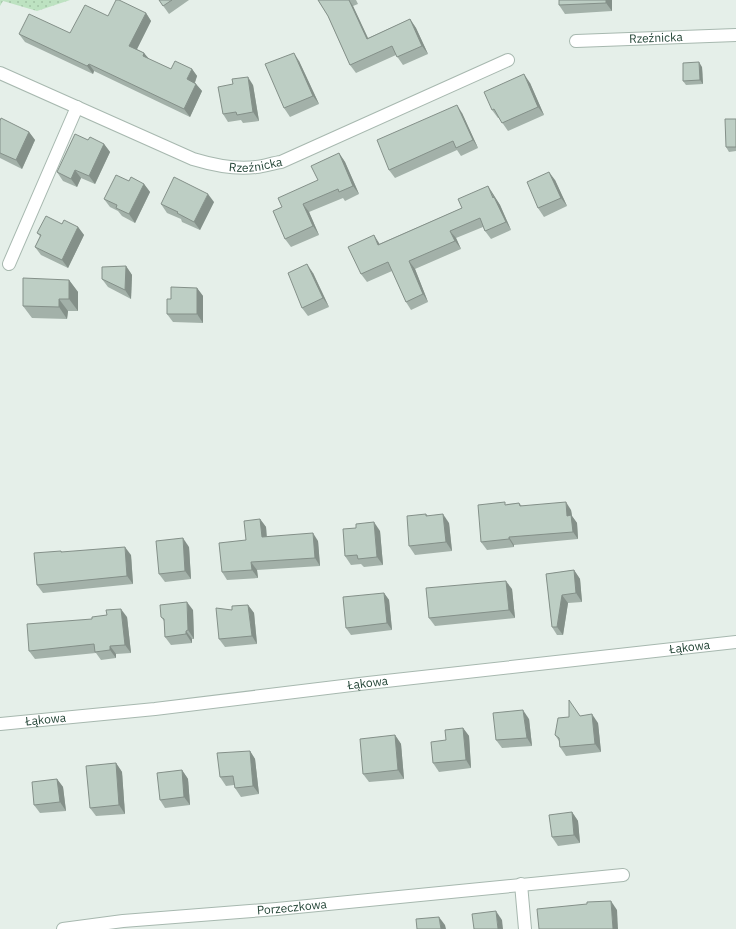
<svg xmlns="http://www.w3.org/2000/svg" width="736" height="929" font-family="'IBM Plex Sans',sans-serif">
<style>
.grass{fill:url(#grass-dots)}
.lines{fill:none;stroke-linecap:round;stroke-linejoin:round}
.minor-casing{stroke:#a7b8af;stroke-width:14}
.minor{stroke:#fff;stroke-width:12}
.wall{fill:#a3b1a9}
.shaded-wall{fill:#849089}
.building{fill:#bdcec4;stroke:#849089}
.labels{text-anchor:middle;stroke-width:4;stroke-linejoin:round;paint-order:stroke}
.street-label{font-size:12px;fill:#224435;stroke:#f7fbf8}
</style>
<defs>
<pattern id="grass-dots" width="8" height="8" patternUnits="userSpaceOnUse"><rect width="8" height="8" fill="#bde2c1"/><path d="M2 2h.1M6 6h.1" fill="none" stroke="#a2c3a6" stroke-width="1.8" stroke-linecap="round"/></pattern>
</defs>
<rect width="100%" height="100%" fill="#e5efe9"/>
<!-- grass -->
<polygon class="grass" points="0,0 70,0 37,11 3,1 0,6"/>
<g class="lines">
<defs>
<g id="minor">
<path id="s1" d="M576,41L736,35"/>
<path id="s2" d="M0,73L193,159C213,165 235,170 256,167C265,166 273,163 281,162L508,60"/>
<polyline points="9,264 77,107"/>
<path id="s3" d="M0,724L155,709L368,683L736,642"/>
<polyline points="521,884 525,929"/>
<path id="s4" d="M63,929L123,921L277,909L623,875"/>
</g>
</defs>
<!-- minor casing -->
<use href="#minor" class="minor-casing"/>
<!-- minor -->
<use href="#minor" class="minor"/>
</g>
<!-- wall -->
<g class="wall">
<polygon points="159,0 189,0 169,14"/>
<polygon points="318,0 356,0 358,4 353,6 368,38 410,19 416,28 428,54 403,65 396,55 356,73 350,65 328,16"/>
<polygon points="559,0 612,0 612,11 565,14 559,5"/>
<polygon points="146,13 151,21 137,49 144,53 148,59 171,69 192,69 197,76 195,83 202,91 190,117 94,71 93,74 25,42 19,34 70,33 108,16"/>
<polygon points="299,61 319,104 290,117 284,108"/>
<polygon points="702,67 703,84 686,85 683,81"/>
<polygon points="530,83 544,115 508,131 499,118 498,118 492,110"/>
<polygon points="233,84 253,85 259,121 243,123 241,120 228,122 223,114"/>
<polygon points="462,113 478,148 461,156 457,150 395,178 389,170"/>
<polygon points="736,119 736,151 729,152 726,147"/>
<polygon points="0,121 29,132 35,140 22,169 0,158"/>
<polygon points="88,140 104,144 110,152 95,184 81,178 77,187 63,181 57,172"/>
<polygon points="339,153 345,162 359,194 345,201 343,198 309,212 319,235 291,247 285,239 282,207 318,180"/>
<polygon points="555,180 567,206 544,217 538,208"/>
<polygon points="129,181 144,184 150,192 135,223 122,216 118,211 110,207 104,199"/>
<polygon points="488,186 500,205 511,230 491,239 485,231 483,227 456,238 461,249 415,269 428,302 411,310 406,302 392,271 367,282 361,274 379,244 462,208"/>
<polygon points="214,202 200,230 182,222 181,219 167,213 161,204"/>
<polygon points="62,224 78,227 84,235 68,268 41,255 35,247 40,236 37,233"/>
<polygon points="126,266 132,275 131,299 108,287 102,279"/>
<polygon points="313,273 329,307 308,316 302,308"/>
<polygon points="69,280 78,292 78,311 68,311 67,319 32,318 23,306"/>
<polygon points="197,288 203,296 203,323 173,322 167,314 171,299"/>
<polygon points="519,503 522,506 571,510 572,516 577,523 578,539 514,545 514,547 487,550 481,542 507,504"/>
<polygon points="426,514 428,516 449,523 452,551 415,555 409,546"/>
<polygon points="260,519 266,527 267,537 318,541 320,566 257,570 258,578 227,580 222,572 246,540"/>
<polygon points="380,531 383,565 364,567 361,564 351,565 345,556"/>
<polygon points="189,547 191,579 165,582 159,574"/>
<polygon points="61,551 62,552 131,555 133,584 43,593 37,585"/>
<polygon points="574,570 580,579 582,602 568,603 563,635 557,635 552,627 546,574"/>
<polygon points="512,589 515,618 435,626 429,618"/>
<polygon points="384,593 389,600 392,630 351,635 346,628"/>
<polygon points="248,605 254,613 257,644 225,647 219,639 232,610"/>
<polygon points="193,610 194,639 192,639 192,643 171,645 165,637 164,621 161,617"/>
<polygon points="127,617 131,653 116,654 116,658 101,660 96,653 35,659 29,651"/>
<polygon points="580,716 598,723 601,752 566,756 560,747 559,741 555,735"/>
<polygon points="529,719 532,746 502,748 496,740"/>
<polygon points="463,728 469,736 471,768 439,772 433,763 446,740"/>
<polygon points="395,735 401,744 404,779 369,782 363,774"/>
<polygon points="250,751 255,759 259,794 241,797 235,788 234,785 226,786 220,777"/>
<polygon points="116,763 122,772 125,814 96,816 90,808"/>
<polygon points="182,770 188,779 190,805 165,808 160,800"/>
<polygon points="57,779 63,787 66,811 40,813 34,805"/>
<polygon points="572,812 578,821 580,843 558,846 552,837"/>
</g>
<!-- shaded-wall -->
<g class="shaded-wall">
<polygon points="349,0 353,6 372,47 367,39"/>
<polygon points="606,0 612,0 612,11 606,3"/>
<polygon points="146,13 151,21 135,53 129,46"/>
<polygon points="410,19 416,28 428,54 422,46"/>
<polygon points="144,53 150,60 143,56"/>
<polygon points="294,53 299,61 319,104 313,96"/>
<polygon points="699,62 702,67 703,84 700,80"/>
<polygon points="89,64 94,71 93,74 87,66"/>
<polygon points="192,69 197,76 193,87 187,79"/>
<polygon points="524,74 530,83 544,115 538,107"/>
<polygon points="248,77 253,85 259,121 253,112"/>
<polygon points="196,84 202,91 190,117 184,109"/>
<polygon points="457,105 462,113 478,148 473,140"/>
<polygon points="29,132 35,140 22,169 16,160"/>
<polygon points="104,144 110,152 95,184 89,176"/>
<polygon points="339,153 345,162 359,194 353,186"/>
<polygon points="75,170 81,178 77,187 71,179"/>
<polygon points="549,172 555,180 567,206 561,198"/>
<polygon points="144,184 150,192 135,223 129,214"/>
<polygon points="488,186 500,205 511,230 506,222"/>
<polygon points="208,194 214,202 200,230 194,222"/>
<polygon points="303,204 309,212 319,235 313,226"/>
<polygon points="78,227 84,235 68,268 62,260"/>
<polygon points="450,231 456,238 461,249 455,241"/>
<polygon points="374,235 379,243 383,252 378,245"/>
<polygon points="409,261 415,269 428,302 423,294"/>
<polygon points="307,264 313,273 329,307 323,298"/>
<polygon points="126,266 132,275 131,299 125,290"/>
<polygon points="69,280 78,292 78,311 69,299"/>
<polygon points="197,288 203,296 203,323 197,314"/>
<polygon points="59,299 68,311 67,319 59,307"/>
<polygon points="566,502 571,510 572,516 577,523 578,539 573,532 567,516"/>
<polygon points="443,514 449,523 452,551 446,542"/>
<polygon points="260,519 266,527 267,545 262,537"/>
<polygon points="374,522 380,531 383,565 377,557"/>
<polygon points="313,533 318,541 320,566 315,558"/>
<polygon points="509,537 514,545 514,547 509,539"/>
<polygon points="183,538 189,547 191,579 185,571"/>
<polygon points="125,547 131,555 133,584 127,576"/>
<polygon points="251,562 257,570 258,578 252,570"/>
<polygon points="574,570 580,579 582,602 576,593"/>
<polygon points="506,581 512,589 515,618 509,610"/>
<polygon points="384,593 389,600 392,630 387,623"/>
<polygon points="562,595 568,603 563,635 557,627"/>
<polygon points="187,602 193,610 194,639 188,630"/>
<polygon points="248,605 254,613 257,644 252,636"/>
<polygon points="121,609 127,617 131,653 125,645"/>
<polygon points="186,631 192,639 192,643 186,634"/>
<polygon points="110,646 116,654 116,658 110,650"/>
<polygon points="523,710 529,719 532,746 527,738"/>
<polygon points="592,714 598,723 601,752 595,744"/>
<polygon points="463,728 469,736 471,768 466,760"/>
<polygon points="395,735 401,744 404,779 398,770"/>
<polygon points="250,751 255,759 259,794 253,786"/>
<polygon points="116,763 122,772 125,814 119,805"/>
<polygon points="182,770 188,779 190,805 184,797"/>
<polygon points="57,779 63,787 66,811 60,802"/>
<polygon points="572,812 578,821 580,843 574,835"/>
<polygon points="611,901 617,910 618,929 613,929"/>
<polygon points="496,911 502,920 503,929 498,929"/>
<polygon points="439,917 445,925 446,929 441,929"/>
</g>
<!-- building -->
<g class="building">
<polygon points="116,0 119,0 146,13 129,46 144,53 143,56 171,69 175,61 192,69 187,79 196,84 184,109 89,64 87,66 19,34 29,14 70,33 85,5 108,16"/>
<polygon points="159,0 172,0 163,6"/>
<polygon points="318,0 349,0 367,39 410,19 422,46 397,57 392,46 350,65 328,16"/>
<polygon points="559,0 606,0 606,3 559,5"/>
<polygon points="294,53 313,96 284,108 265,64"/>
<polygon points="699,62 700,80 683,81 683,63"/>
<polygon points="524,74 538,107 502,123 494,109 492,110 484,92"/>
<polygon points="248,77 253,112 237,115 236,112 223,114 218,87 233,84 232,79"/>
<polygon points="457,105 473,140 456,148 453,141 389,170 377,140"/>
<polygon points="1,118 29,132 16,160 0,153 0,121"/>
<polygon points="725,119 736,119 736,147 726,147"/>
<polygon points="75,134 88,140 90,137 104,144 89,176 75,170 71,179 57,172"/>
<polygon points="339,153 353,186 339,192 338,189 303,204 313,226 285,239 273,211 282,207 278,198 318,180 311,166"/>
<polygon points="549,172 561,198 538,208 527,182"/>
<polygon points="116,175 129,181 131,177 144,184 129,214 116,208 117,205 104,199"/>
<polygon points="174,177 208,194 194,222 177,213 178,212 161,204"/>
<polygon points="488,186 493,198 494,197 506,222 485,231 480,218 450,231 455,241 409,261 423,294 406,302 388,262 361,274 348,247 374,235 378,245 462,208 458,199"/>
<polygon points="46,216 62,224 64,220 78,227 62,260 35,247 41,235 37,233"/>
<polygon points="307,264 323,298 302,308 288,273"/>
<polygon points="126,266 125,290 102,279 102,267"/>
<polygon points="23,278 69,280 69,299 59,299 59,307 23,306"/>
<polygon points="171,287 197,288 197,314 167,314 167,299 171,299"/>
<polygon points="505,502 505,505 519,503 520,506 566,502 567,516 571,515 573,532 509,537 509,539 481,542 478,505"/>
<polygon points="426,514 426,516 443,514 446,542 409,546 407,516"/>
<polygon points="260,519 262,537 313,533 315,558 251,562 252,570 222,572 219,543 246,540 244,521"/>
<polygon points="374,522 377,557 358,559 357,555 345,556 343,529 356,528 356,524"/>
<polygon points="183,538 185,571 159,574 156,541"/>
<polygon points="125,547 127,576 37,585 34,553 61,551 61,552"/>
<polygon points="574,570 576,593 562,595 557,627 552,627 546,574"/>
<polygon points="506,581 509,610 429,618 426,588"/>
<polygon points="384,593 387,623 346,628 343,597"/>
<polygon points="187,602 188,630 186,631 186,634 165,637 164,619 161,617 160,605"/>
<polygon points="248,605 252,636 219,639 216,608 232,610 232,606"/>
<polygon points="121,609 125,645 110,646 110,650 95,652 94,644 29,651 27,624 92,619 92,617 107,615 106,610"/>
<polygon points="569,700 580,716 592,714 595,744 560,747 559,738 555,735 558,718 569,717"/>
<polygon points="523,710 527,738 496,740 493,713"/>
<polygon points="463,728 466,760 433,763 431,742 446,740 445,730"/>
<polygon points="395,735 398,770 363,774 360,739"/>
<polygon points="250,751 253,786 235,788 233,776 220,777 217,753"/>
<polygon points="116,763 119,805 90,808 86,766"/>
<polygon points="182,770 184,797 160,800 157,773"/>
<polygon points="57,779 60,802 34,805 32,782"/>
<polygon points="572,812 574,835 552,837 549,815"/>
<polygon points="611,901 613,929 539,929 537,909 587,904 587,902"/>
<polygon points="496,911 498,929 474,929 472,914"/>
<polygon points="439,917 441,929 417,929 416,919"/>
</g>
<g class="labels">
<!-- street labels -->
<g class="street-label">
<text dy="4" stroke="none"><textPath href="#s1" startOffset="80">Rzeźnicka</textPath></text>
<text dy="4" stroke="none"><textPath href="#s2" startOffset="275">Rzeźnicka</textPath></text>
<text dy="4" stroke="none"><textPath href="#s3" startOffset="694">Łąkowa</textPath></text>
<text dy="4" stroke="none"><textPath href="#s3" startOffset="370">Łąkowa</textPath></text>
<text dy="4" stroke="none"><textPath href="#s3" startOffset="46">Łąkowa</textPath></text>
<text dy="4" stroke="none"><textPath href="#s4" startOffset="230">Porzeczkowa</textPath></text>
</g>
</g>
</svg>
